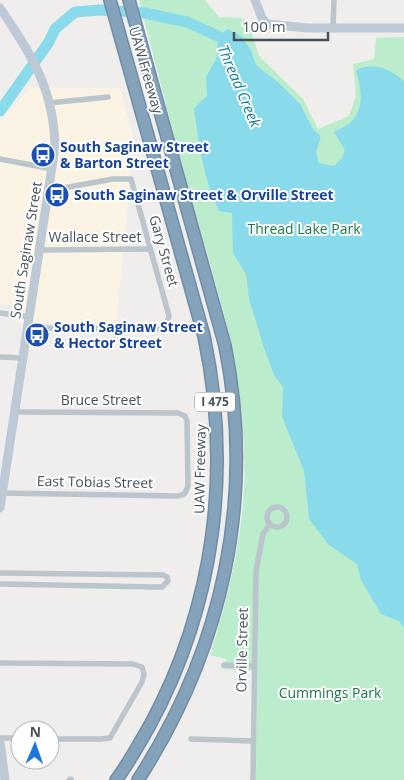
<svg xmlns="http://www.w3.org/2000/svg" width="404" height="780" font-family="'Open Sans',sans-serif">
<style>
.commercial{fill:#fbf4e5}
.green{fill:#bbedcc}
.water{fill:#89daea}
.lines{fill:none;stroke-linecap:round;stroke-linejoin:round}
.river{stroke:#89daea;stroke-width:11}
.highway-casing{stroke:#708da7;stroke-width:14}
.street{stroke:#bbc5cc;stroke-width:5.5}
.secondary{stroke:#bdc9d4;stroke-width:9}
.highway{stroke:#85a2bb;stroke-width:11}
.labels{text-anchor:middle;stroke-width:4;stroke-linejoin:round;paint-order:stroke}
.shield{fill:#fff;stroke:#7e858c;stroke-width:1}
.shield-label{font-size:12px;font-weight:bold;fill:#46515a}
.street-label{font-size:14px;fill:#46515a;stroke:#fff}
.transit-label{font-size:14px;font-weight:bold;fill:#164399;stroke:#fff;text-anchor:start}
.park-label{font-size:14px;fill:#187944;stroke:#fff}
.water-label{font-size:15px;font-style:italic;fill:#0f7f95;stroke:#fff}
</style>
<rect width="100%" height="100%" fill="#f0eded"/>
<!-- commercial -->
<polygon class="commercial" points="30,88 120,88 134,140 116,324 19,323 23,308 0,303 0,122"/>
<!-- green -->
<path class="green" d="M139,0H205L219,17L242,18L249,25L259,56L303,99L318,129L349,116L356,96L353,64L374,59L376,38L404,37V780H256L257,671L221,669L227,659L210,655C231,588 248,518 244,447C242,422 241,394 236,369C224,306 204,244 187,183C170,122 155,61 139,0Z"/>
<!-- water -->
<path class="water" d="M228,29L241,36L251,50L256,65L279,83L300,104L313,129L321,137L316,152L319,163L334,166L342,158L345,150L334,132C339,129 347,126 351,122C365,109 361,87 356,71C371,60 392,70 404,81V628L399,621L381,614L361,580L357,564L329,545L309,519L304,471L282,417L283,387L274,375L263,345L249,299L246,274L233,253L232,213L219,211C203,176 199,146 194,108L207,96L206,77L217,57L218,36Z"/>
<g class="lines">
<!-- river -->
<polyline class="river" points="0,111 49,42 55,29 75,12 100,10 145,13 187,22 218,36"/>
<defs>
<g id="highway">
<path d="M110,0L204,336C232,469 215,605 150,725C139,744 129,763 116,780"/>
<path d="M129,0L225,346C256,499 222,650 138,780"/>
</g>
</defs>
<!-- highway casing -->
<use href="#highway" class="highway-casing"/>
<!-- street -->
<g class="street">
<polyline points="333,28 334,0"/>
<polyline points="49,103 108,97"/>
<polyline points="0,159 52,169"/>
<polyline points="40,250 150,249"/>
<polyline points="0,313 30,317"/>
<polyline points="28,328 165,329 169,316 131,179 113,179 58,189 49,188"/>
<polyline points="0,357 23,358"/>
<path d="M0,493L177,496C185,495 186,493 188,485L187,421L185,416L178,413L16,412"/>
<circle cx="277" cy="517" r="10"/>
<polyline points="0,573 163,575 167,577 168,581 162,587 155,587 0,584"/>
<polyline points="0,663 133,664 142,667 144,674 142,682 110,738 101,739 50,739"/>
<polyline points="224,665 254,666"/>
<polyline points="0,738 20,738"/>
<polyline points="191,739 253,741"/>
<polyline points="69,780 71,779"/>
<polyline points="253,780 256,571 263,534 270,524"/>
</g>
<!-- secondary -->
<g class="secondary">
<polyline points="255,0 262,18 267,24 307,28 404,28"/>
<path d="M0,8C31,54 54,89 55,147L0,508"/>
<polyline points="0,743 5,780"/>
</g>
<!-- highway -->
<use href="#highway" class="highway"/>
</g>
<!-- icons -->
<defs>
<symbol id="bus-disc" viewBox="-11 -11 22 22"><circle r="9.5" fill="#1a4fb4" stroke="#fff"/><path d="M-5-6H5V4H4V6H2V4H-2V6H-4V4H-5ZM-3.5-4V0h7V-4ZM-3.5 1.2v1.5H-2V1.2ZM2 1.2v1.5H3.5V1.2Z" fill="#fff"/></symbol>
</defs>
<g fill-rule="evenodd">
<use href="#bus-disc" x="29" y="141" width="28" height="28"/>
<use href="#bus-disc" x="43" y="181" width="28" height="28"/>
<use href="#bus-disc" x="23" y="321" width="28" height="28"/>
</g>
<g class="labels">
<!-- shield labels -->
<rect class="shield" x="195" y="392.5" width="40" height="19" rx="4"/>
<g class="shield-label">
<text x="215" y="406">I 475</text>
</g>
<!-- street labels -->
<g class="street-label">
<text transform="translate(146 70) rotate(74)" y="5">UAW Freeway</text>
<text x="95" y="242">Wallace Street</text>
<text transform="translate(26 250) rotate(-81)" y="5">South Saginaw Street</text>
<text transform="translate(164 251) rotate(74)" y="5">Gary Street</text>
<text x="101" y="405">Bruce Street</text>
<text transform="translate(200 469) rotate(-89)" y="5">UAW Freeway</text>
<text transform="translate(95 482) rotate(1)" y="5">East Tobias Street</text>
<text transform="translate(242 650) rotate(-89)" y="5">Orville Street</text>
</g>
<!-- transit labels -->
<g class="transit-label">
<text x="60" y="152">South Saginaw Street<tspan x="60" dy="16">&amp; Barton Street</tspan></text>
<text x="74" y="200">South Saginaw Street &amp; Orville Street</text>
<text x="54" y="332">South Saginaw Street<tspan x="54" dy="16">&amp; Hector Street</tspan></text>
</g>
<!-- park labels -->
<g class="park-label">
<text x="304" y="234">Thread Lake Park</text>
<text x="330" y="698">Cummings Park</text>
</g>
<!-- water labels -->
<g class="water-label">
<text transform="translate(239 86) rotate(67)" y="5">Thread Creek</text>
</g>
</g>
<!-- north arrow -->
<g transform="translate(35 745) rotate(2)"><circle r="24" fill="#ffffff" stroke="#b5b9bd"/>
<path d="M0-4L9 19L0 12L-9 19Z" fill="#1c77da"/>
<text y="-8" font-size="14" font-weight="bold" text-anchor="middle" fill="#46515a">N</text>
</g>
<!-- scale -->
<path d="M234 32v8h94v-8" fill="none" stroke="#46515a" stroke-width="2.5"/>
<text x="242" y="32" font-size="15" fill="#46515a" stroke="#ffffff" stroke-width="4" paint-order="stroke">100 m</text>
</svg>
